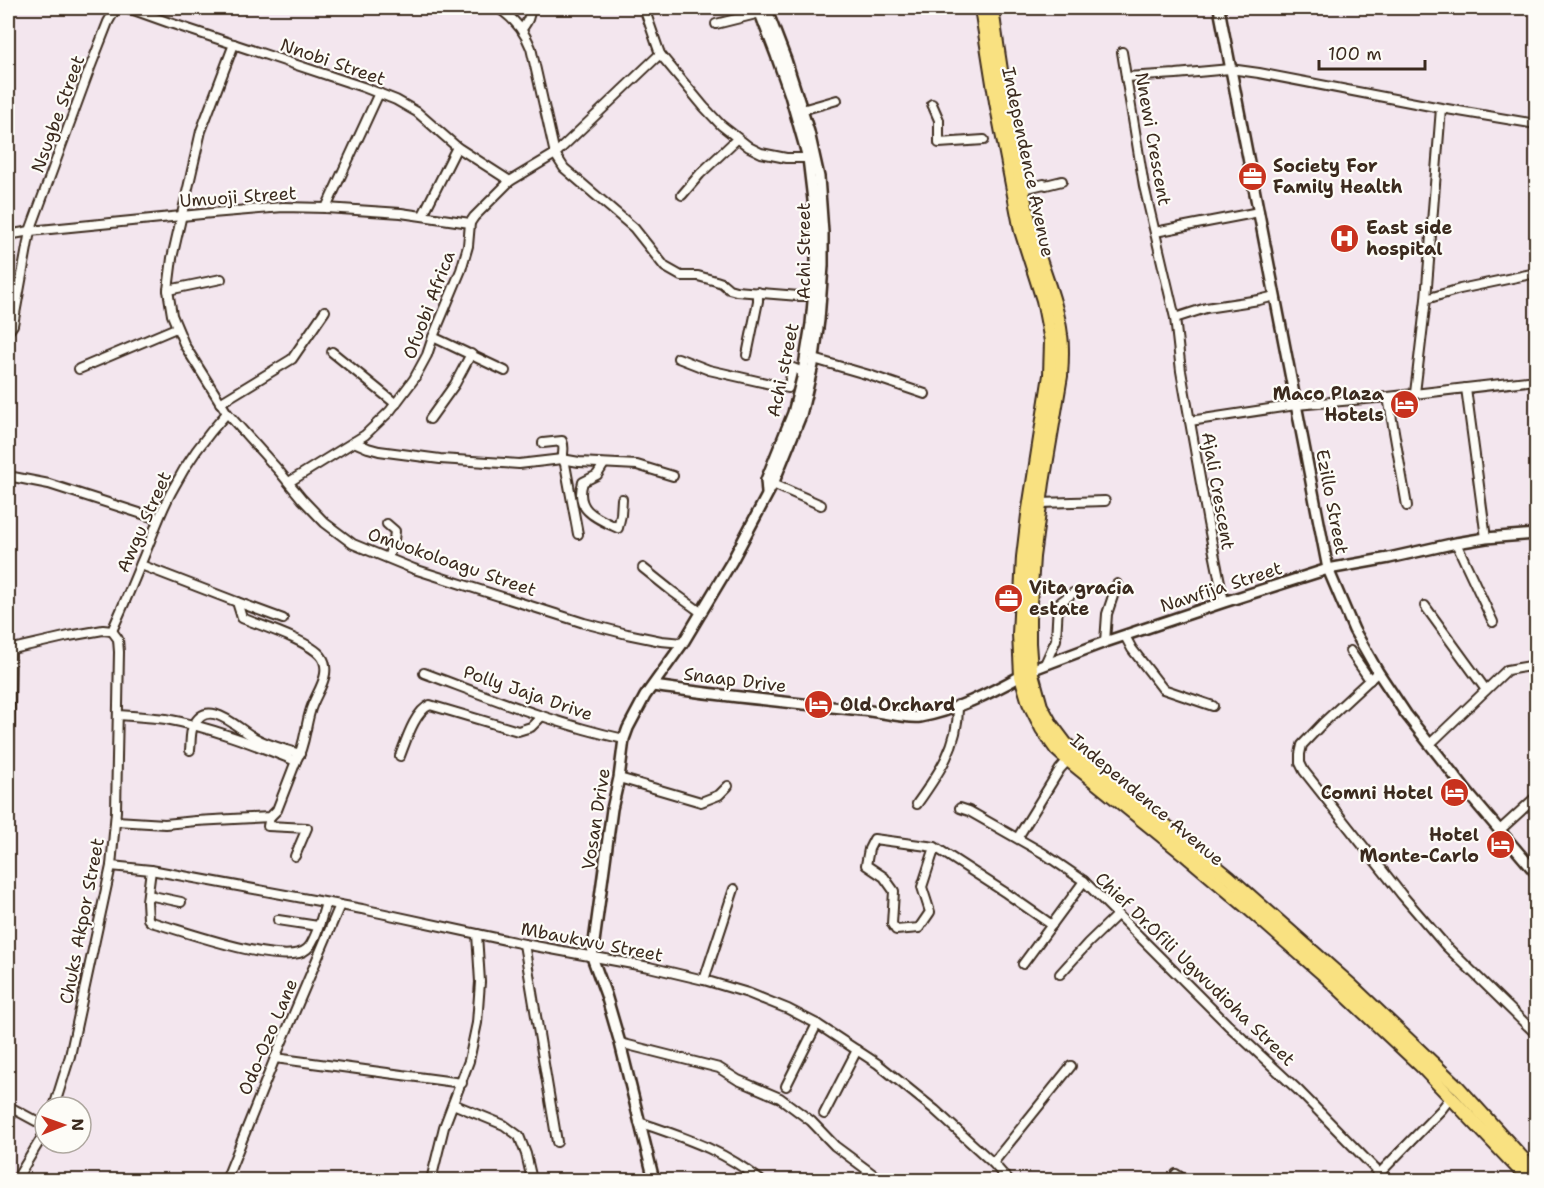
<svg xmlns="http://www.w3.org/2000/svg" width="1544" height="1188" font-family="'Shantell Sans',sans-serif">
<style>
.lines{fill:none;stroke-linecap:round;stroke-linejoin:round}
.minor-casing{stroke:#3b2a1e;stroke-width:12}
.tertiary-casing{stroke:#3b2a1e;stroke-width:14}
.primary-casing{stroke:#3b2a1e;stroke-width:16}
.minor{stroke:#fdfcf7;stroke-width:8}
.tertiary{stroke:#fdfcf7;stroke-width:9}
.primary{stroke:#f9e181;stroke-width:12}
.labels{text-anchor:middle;stroke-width:4.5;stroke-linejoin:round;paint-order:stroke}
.street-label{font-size:18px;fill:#3b2a1e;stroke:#fdfcf7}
.poi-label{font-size:18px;font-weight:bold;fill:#3b2a1e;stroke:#fdfcf7;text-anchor:start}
</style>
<rect width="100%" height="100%" fill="#f3e6ee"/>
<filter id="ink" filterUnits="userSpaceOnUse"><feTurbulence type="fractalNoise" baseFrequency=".0167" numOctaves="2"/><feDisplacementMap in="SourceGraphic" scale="12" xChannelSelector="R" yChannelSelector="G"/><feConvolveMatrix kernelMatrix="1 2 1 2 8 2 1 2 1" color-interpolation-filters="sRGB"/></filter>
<g filter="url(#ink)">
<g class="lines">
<defs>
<g id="minor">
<polyline points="128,8 170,23 363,87 396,100 417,112 457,147 510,181"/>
<path d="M498,8C514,18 524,30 531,48L555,154L564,168L634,228L665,267L681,276H698L716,281L722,283L729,289L736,291L799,296H819"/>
<polyline points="644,8 660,54 704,107 721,125 749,147 761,153 786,158 813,158"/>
<polyline points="716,24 760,13"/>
<path d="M522,29C528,21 530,17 530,8"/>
<polyline points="1122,52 1144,186 1175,318"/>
<polyline points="1126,77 1176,74 1230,69 1259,73 1441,108 1536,124"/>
<polyline points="932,104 939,120 939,143 984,140"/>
<polyline points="802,110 837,100"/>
<polyline points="1023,189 1044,184 1046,185 1062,181"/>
<polyline points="682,195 700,174 737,139"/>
<polyline points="326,208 379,93"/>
<polyline points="423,215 457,147"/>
<polyline points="1155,232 1259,212"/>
<polyline points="8,235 30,231 212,213 283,207 326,208 401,213 470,223"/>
<polyline points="168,290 221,279"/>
<polyline points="1426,299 1460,289 1536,273"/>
<polyline points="8,332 13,325 30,231 90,68 108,22 116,8"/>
<polyline points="433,337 505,371"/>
<polyline points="332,352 396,404"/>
<polyline points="747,355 758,301 758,292"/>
<polyline points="678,358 709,370 788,388 793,368 803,372"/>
<polyline points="814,359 869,375 925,394"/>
<polyline points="79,369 176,328"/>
<polyline points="1466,388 1486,538"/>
<polyline points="1415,393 1426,299 1441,108"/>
<polyline points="1388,397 1407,506"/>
<polyline points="220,403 292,359 325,311"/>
<polyline points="227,413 279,471 302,499 325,523 353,544 414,569 584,623 627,634 661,641 683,643"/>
<polyline points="430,419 455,384 471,354"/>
<polyline points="1190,421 1296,405 1388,397 1536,380"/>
<polyline points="354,442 368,448 379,451 440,459 519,464 562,459 579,462 637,465 673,476"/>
<path d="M543,443L562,441C566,449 560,456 565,464L578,534"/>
<path d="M604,464L597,475L583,482C574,510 596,518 618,528L621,515L622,499"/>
<polyline points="8,476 49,484 158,519"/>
<polyline points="289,482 365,435 390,411 414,379 427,355 433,337 461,270 468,246 470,223 474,217 510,181 555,154 660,54"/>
<polyline points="773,484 821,505"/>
<polyline points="1040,503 1105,501"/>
<polyline points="387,524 395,531 394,540 388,558"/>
<polyline points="1456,543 1493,622"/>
<polyline points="643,568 673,592 702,613"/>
<polyline points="237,602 283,619"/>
<polyline points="1224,602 1208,523 1181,371 1175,318 1206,308 1259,300 1275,296"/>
<polyline points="1425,606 1486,690"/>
<path d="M112,631C122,608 132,586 141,563C152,538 160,511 174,487C188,460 207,435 227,413L185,346L172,315L168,290L172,258L201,131L234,44"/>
<polyline points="1125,636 1132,649 1163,689 1213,706"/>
<polyline points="1105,642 1107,614 1117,584"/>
<polyline points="8,650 69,636 103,630 112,631"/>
<polyline points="1350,651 1370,680"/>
<polyline points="1045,664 1056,640 1058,604 1073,593"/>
<polyline points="1378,672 1323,723 1302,745 1300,754 1300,763 1304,771 1402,895 1446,946 1536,1034"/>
<path d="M424,673C489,697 555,724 624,739"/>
<path d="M119,715C134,716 150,717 166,719C210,727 254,744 296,761"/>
<polyline points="1430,744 1507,670 1536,665"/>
<path d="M190,750C191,743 190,733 193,727C207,695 238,729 255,738C269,746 285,749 300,754"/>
<path d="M400,756C406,741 415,711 430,705L518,731L531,727L542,716"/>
<polyline points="619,778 701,802 719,795 728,786"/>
<path d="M917,804C939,773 959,745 958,705"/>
<polyline points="960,808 969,811 1043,853 1084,881 1228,1025 1299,1091 1386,1180"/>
<polyline points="270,817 268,826 307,828 295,856"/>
<polyline points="8,819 11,649"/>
<path d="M116,821L165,824L196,821L270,817L277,810L296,761C305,746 305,728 310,712C313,699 323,687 325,674C326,667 325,661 321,656C309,641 262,626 242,618L237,602L141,565"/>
<polyline points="1500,830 1536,797"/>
<polyline points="1020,834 1060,769 1068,760"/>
<polyline points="935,847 922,887 930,912 919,928 896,930 892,924 894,891 884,877 866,865 869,849 874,839 935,847 1006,893 1052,925"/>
<polyline points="111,866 151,870 362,909 524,944 649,967 704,980 748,993 788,1009 817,1024 878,1064 935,1110 993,1163 1008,1180"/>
<path d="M151,870L147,901L148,919L151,922C179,929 285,969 307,949C316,941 322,915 326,903"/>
<polyline points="148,895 181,902"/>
<polyline points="278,920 318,926"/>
<polyline points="524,944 557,1142"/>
<polyline points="1023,964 1084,881"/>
<polyline points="1060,974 1088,943 1117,915"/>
<polyline points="704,980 734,889"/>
<polyline points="620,1043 719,1068 738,1080 780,1098 811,1121 835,1146 874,1175 877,1180"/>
<polyline points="275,1058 462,1083"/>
<polyline points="786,1086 817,1024"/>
<polyline points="453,1104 504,1125 519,1136 526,1154 532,1180"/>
<polyline points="8,1106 45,1126"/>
<polyline points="54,1107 70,1056 111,866 116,811 119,652 118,639 112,631"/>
<polyline points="824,1114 857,1050"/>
<path d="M639,1122C684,1138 722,1149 760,1180"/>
<polyline points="993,1163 1071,1066"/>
<polyline points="1176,1174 1185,1180"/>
<polyline points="16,1180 45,1132"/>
<polyline points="226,1180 275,1058 340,905"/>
<polyline points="431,1180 444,1127 469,1061 477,1023 480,982 477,934"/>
<polyline points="1373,1180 1441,1110 1452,1096"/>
</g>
<g id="tertiary">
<polyline points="758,8 776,55 790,95 808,158 813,200 816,247 816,269 811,324 802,378 793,413 766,480 767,493"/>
<polyline points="1219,8 1328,569 1354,630 1378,672 1406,714 1472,798 1536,873"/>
<polyline points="1031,670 1105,642 1224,602 1328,569 1389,558 1456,543 1486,538 1536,534"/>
<path d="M653,686C722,696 792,703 861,710C877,711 907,719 920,717C955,711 990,693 1021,676"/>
<polyline points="654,1180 620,1043 606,995 592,957 612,809 619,778 624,739 628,728 645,696 683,643 732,561 773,484 801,415 813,365 819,320 823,266 823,233 819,177 809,132 786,60 766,8"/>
</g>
<g id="primary">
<polyline points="981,8 996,102 1021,231 1043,300 1051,341 1050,375 1028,515 1023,557 1019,634 1021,676 1029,703 1042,729 1056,749 1068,760 1184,854 1250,910 1324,975 1422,1067 1529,1180"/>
<path d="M992,8C1002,82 1014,156 1031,229C1039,264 1057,299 1061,335C1063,349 1062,362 1061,376L1043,483L1033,557L1029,619V643L1031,670L1041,706L1051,724L1066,744L1230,878L1353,987L1458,1087L1536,1173"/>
</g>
</defs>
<!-- minor casing -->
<use href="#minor" class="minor-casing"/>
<!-- tertiary casing -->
<use href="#tertiary" class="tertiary-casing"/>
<!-- primary casing -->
<use href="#primary" class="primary-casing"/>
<!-- minor -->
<use href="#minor" class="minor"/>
<!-- tertiary -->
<use href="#tertiary" class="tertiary"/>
<!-- primary -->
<use href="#primary" class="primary"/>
</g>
</g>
<!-- icons -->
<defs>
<symbol id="office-disc" viewBox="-11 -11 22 22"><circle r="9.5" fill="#c8321e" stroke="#fdfcf7"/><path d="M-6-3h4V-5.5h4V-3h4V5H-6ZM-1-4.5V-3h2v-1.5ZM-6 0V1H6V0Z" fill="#fff"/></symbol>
<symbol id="hospital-disc" viewBox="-11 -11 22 22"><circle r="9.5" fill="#c8321e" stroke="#fdfcf7"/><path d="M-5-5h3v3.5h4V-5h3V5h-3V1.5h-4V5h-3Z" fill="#fff"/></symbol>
<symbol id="hotel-disc" viewBox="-11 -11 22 22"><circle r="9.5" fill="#c8321e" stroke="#fdfcf7"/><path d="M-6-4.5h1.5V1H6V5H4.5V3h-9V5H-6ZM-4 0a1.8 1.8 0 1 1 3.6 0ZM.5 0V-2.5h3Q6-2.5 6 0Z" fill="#fff"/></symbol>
</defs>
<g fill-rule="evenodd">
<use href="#office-disc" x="1236" y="160" width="33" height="33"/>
<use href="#hospital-disc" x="1328" y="222" width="33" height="33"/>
<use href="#hotel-disc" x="1388" y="388" width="33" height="33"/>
<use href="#office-disc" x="992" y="582" width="33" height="33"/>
<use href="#hotel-disc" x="802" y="688" width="33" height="33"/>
<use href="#hotel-disc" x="1438" y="776" width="33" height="33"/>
<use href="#hotel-disc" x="1484" y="828" width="33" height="33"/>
</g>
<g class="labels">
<!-- street labels -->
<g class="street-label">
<text transform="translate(333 62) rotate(19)" y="6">Nnobi Street</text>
<text transform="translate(58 114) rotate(-70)" y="6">Nsugbe Street</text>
<text transform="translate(1153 139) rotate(80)" y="6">Nnewi Crescent</text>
<text transform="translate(1028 162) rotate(78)" y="6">Independence Avenue</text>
<text transform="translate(238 197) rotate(-4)" y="6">Umuoji Street</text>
<text transform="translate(804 251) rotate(-90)" y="6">Achi Street</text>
<text transform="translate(429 305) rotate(-69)" y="6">Ofuobi Africa</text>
<text transform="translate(783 370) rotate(-78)" y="6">Achi street</text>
<text transform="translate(1218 491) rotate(80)" y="6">Ajali Crescent</text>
<text transform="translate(1332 502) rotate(79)" y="6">Ezillo Street</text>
<text transform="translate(144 522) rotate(-66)" y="6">Awgu Street</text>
<text transform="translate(452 562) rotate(19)" y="6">Omuokoloagu Street</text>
<text transform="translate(1221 587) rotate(-18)" y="6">Nawfija Street</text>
<text transform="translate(735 680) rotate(7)" y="6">Snaap Drive</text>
<text transform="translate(528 693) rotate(19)" y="6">Polly Jaja Drive</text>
<text transform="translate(1147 800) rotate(40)" y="6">Independence Avenue</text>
<text transform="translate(596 819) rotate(-81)" y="6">Vosan Drive</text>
<text transform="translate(82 921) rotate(-79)" y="6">Chuks Akpor Street</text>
<text transform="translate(592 942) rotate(11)" y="6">Mbaukwu Street</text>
<text transform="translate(1195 969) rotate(44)" y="6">Chief Dr.Ofili Ugwudioha Street</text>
<text transform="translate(268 1037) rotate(-67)" y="6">Odo-Ozo Lane</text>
</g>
<!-- poi labels -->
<g class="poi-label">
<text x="1273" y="172">Society For<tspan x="1273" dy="21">Family Health</tspan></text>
<text x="1366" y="234">East side<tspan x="1366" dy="21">hospital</tspan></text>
<text x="1384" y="400" text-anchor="end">Maco Plaza<tspan x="1384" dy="21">Hotels</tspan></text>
<text x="1029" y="594">Vita gracia<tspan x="1029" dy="21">estate</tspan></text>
<text x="840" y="711">Old Orchard</text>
<text x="1433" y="799" text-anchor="end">Comni Hotel</text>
<text x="1479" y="841" text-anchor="end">Hotel<tspan x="1479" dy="21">Monte-Carlo</tspan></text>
</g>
</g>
<!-- margin -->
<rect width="1544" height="1188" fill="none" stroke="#fdfcf7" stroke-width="30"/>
<rect x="15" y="15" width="1514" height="1158" fill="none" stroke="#3b2a1e" stroke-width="2" filter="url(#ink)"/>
<!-- north arrow -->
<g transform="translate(63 1125) rotate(89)"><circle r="28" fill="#fdfcf7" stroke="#afa8a0" stroke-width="1.5"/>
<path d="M0-4.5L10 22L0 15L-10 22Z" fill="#c8321e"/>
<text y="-9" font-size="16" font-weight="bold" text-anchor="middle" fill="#3b2a1e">N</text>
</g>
<!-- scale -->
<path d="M1319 60v9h106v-9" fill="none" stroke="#3b2a1e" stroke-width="3"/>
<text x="1328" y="60" font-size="18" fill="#3b2a1e" stroke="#fdfcf7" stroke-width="4.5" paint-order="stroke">100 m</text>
</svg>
